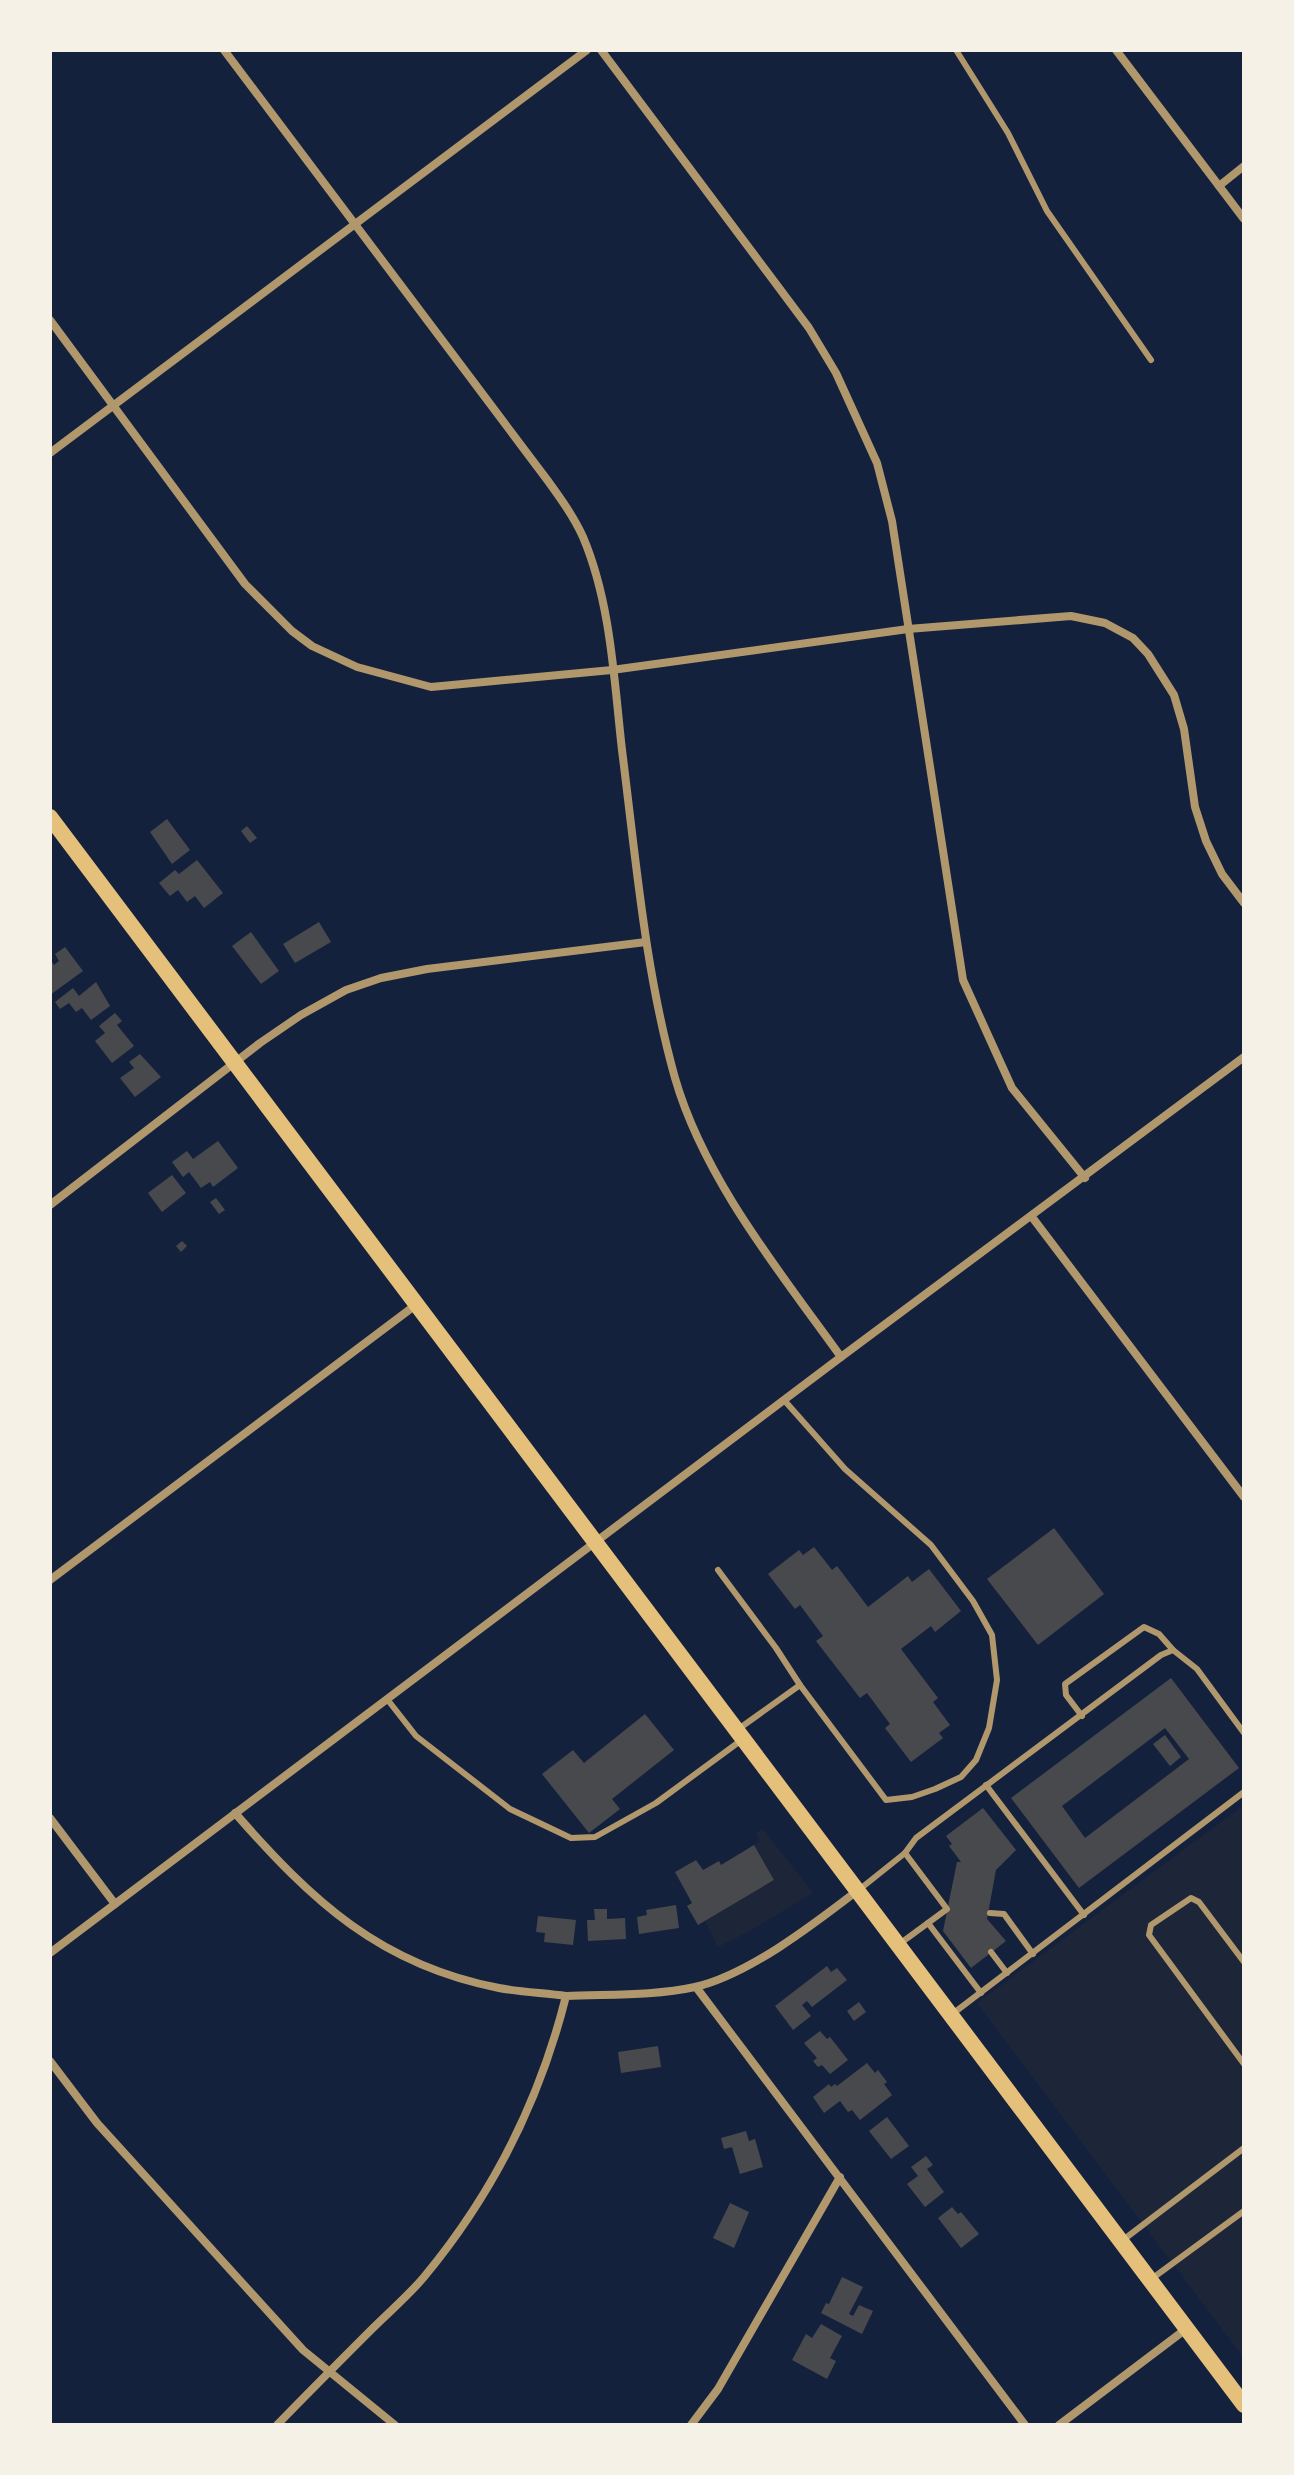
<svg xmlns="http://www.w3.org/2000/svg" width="1294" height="2475" font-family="Rubik,sans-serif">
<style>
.green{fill:#1d2539}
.building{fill:#48494c;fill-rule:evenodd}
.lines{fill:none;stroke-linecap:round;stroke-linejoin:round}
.service{stroke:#b1986c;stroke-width:6}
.minor{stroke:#b1986c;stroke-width:8}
.secondary{stroke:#e5c07b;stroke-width:16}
</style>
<rect width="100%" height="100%" fill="#14213d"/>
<!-- green -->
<g class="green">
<polygon points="1244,1805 1244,2358 977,2003"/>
<polygon points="763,1829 813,1893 750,1931 718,1947 705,1921 774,1880 754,1845 760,1841 756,1833"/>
</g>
<!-- building -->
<g class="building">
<polygon points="167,819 190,850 172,864 150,832"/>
<polygon points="247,826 257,838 250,843 241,831"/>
<polygon points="197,860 223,893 204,908 195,896 187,902 178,890 170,896 159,883 175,870 179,874"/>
<polygon points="319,922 331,942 295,963 283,944"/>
<polygon points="251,932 279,971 261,984 232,946"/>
<polygon points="65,947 83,971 50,995 50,959 54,965 59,961 55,954"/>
<polygon points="96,982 110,1006 91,1020 82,1008 76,1012 69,1003 60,1009 55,1002 73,988 79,996"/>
<polygon points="115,1013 122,1021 117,1025 134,1046 112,1063 95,1041 105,1033 99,1026"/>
<polygon points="140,1054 161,1077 135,1097 120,1078 134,1068 129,1062"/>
<polygon points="218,1141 238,1168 213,1187 210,1182 201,1188 189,1172 183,1177 172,1162 187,1151 193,1159"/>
<polygon points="172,1175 186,1193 162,1212 148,1193"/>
<polygon points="216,1198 225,1210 219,1214 210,1202"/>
<polygon points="182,1241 187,1246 181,1252 176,1246"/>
<polygon points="1054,1528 1104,1594 1038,1645 987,1579"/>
<polygon points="814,1547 832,1570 837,1566 868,1607 908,1576 912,1582 929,1569 961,1611 935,1632 931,1626 901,1649 938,1698 933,1702 950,1725 939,1733 943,1738 911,1762 885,1728 890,1724 867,1693 860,1698 816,1641 823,1636 800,1605 795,1609 768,1574 799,1550 803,1555"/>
<path d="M1171,1678L1239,1768L1079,1888L1011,1798ZM1165,1728L1189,1759L1085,1838L1062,1806Z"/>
<polygon points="645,1714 674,1750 612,1799 620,1809 589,1833 542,1774 573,1750 584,1763"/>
<polygon points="1165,1735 1181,1757 1170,1766 1153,1744"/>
<polygon points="983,1808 1016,1850 996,1870 987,1919 1006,1941 971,1968 943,1931 957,1862 961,1862 949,1846 952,1844 946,1836"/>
<polygon points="754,1845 774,1880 698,1925 687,1906 692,1903 675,1872 696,1860 703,1870 719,1861 721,1865"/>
<polygon points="676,1905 679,1928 639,1934 637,1917 647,1915 646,1910"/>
<polygon points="594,1909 607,1909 607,1919 625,1918 626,1939 588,1941 587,1920 595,1920"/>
<polygon points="538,1916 576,1920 573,1945 544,1942 545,1933 536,1932"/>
<polygon points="827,1966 831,1972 837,1968 847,1980 812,2007 807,2001 802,2005 811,2016 793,2030 775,2006"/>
<polygon points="859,2002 866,2012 854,2021 847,2011"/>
<polygon points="820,2031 827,2039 830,2037 848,2060 830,2074 822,2065 818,2067 813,2061 817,2058 804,2043"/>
<polygon points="658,2046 661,2067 621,2073 618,2052"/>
<polygon points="867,2063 875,2073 878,2070 887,2082 884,2084 892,2095 860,2120 852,2110 848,2112 840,2101 824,2113 813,2097 829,2084 831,2087 835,2084 837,2086"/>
<polygon points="887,2117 909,2146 891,2159 869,2131"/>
<polygon points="746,2131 749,2141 755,2139 763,2167 740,2174 732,2147 724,2149 721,2138"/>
<polygon points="926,2156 933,2165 927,2169 944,2192 925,2207 907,2184 918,2176 911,2167"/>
<polygon points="730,2203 749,2212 734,2248 713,2238"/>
<polygon points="952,2207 958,2214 961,2212 979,2234 961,2248 938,2218"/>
<polygon points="842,2277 863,2287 849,2314 853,2316 859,2305 873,2311 862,2334 821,2313 826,2303 829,2304"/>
<polygon points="821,2324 842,2336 830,2358 836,2361 827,2379 792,2360 806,2334 812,2338"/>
</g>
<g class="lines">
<!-- service -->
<g class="service">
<polyline points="956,50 1008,133 1047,211 1151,360"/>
<polyline points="784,1400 845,1469 931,1545 973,1601 992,1635 997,1680 989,1728 976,1760 961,1777 935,1789 912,1797 886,1800 800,1685"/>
<polyline points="718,1570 776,1648 800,1685 737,1730"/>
<polyline points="387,1699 416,1736 510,1809 571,1838 595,1837 656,1803 743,1739"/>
<polyline points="1082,1716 1066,1695 1065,1684 1144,1627 1159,1634 1173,1650"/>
<polyline points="986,1785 1084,1915"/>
<polyline points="905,1853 947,1909 928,1923"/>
<polyline points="860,1889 905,1853 916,1838 1161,1655 1173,1650 1197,1669 1244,1733"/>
<polyline points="990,1913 1004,1914 1033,1954"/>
<polyline points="898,1945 928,1923 981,1993"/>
<polyline points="991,1952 1007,1973"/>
<polyline points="1244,1962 1199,1902 1191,1898 1151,1925 1149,1935 1244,2064"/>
<polyline points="951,2015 1244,1792"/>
<polyline points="1123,2240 1244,2148"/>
<polyline points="1150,2280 1244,2211"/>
</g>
<!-- minor -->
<g class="minor">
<path d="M224,50L548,481C561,499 574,517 583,537C611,603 614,680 622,750C636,860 645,971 675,1078C704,1179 780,1272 841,1357"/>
<polyline points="601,50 809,328 836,373 877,463 892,521 963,980 1012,1088 1085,1178"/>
<polyline points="1116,50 1244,219"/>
<polyline points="1219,186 1244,166"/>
<polyline points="50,320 245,584 292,631 312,646 357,667 431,687 612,670 908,629 1071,616 1105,623 1133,638 1148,654 1174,695 1184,729 1195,807 1206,841 1222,874 1244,903"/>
<polyline points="50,453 587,50"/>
<polyline points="50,1205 260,1043 301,1015 346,990 381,978 427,969 646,942"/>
<polyline points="1032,1217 1244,1497"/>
<polyline points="50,1580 417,1304"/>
<path d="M235,1813C312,1901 380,1965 499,1988C521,1992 544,1993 566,1996"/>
<polyline points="50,1818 115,1904"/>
<polyline points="50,1953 841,1357 1244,1057"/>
<polyline points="696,1987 1025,2425"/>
<polyline points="50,2061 97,2123 303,2350 395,2425"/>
<path d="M277,2425C308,2393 340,2361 372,2329C389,2312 408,2296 424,2277C493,2194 540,2100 566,1996C608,1994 654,1996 695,1987C748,1975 814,1924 857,1891"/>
<polyline points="691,2425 718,2389 840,2177"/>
<polyline points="1059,2425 1186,2329"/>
</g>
<!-- secondary -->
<polyline class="secondary" points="50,817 1244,2405"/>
</g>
<!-- border -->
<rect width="1294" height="2475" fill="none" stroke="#f6f1e7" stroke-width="104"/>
</svg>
